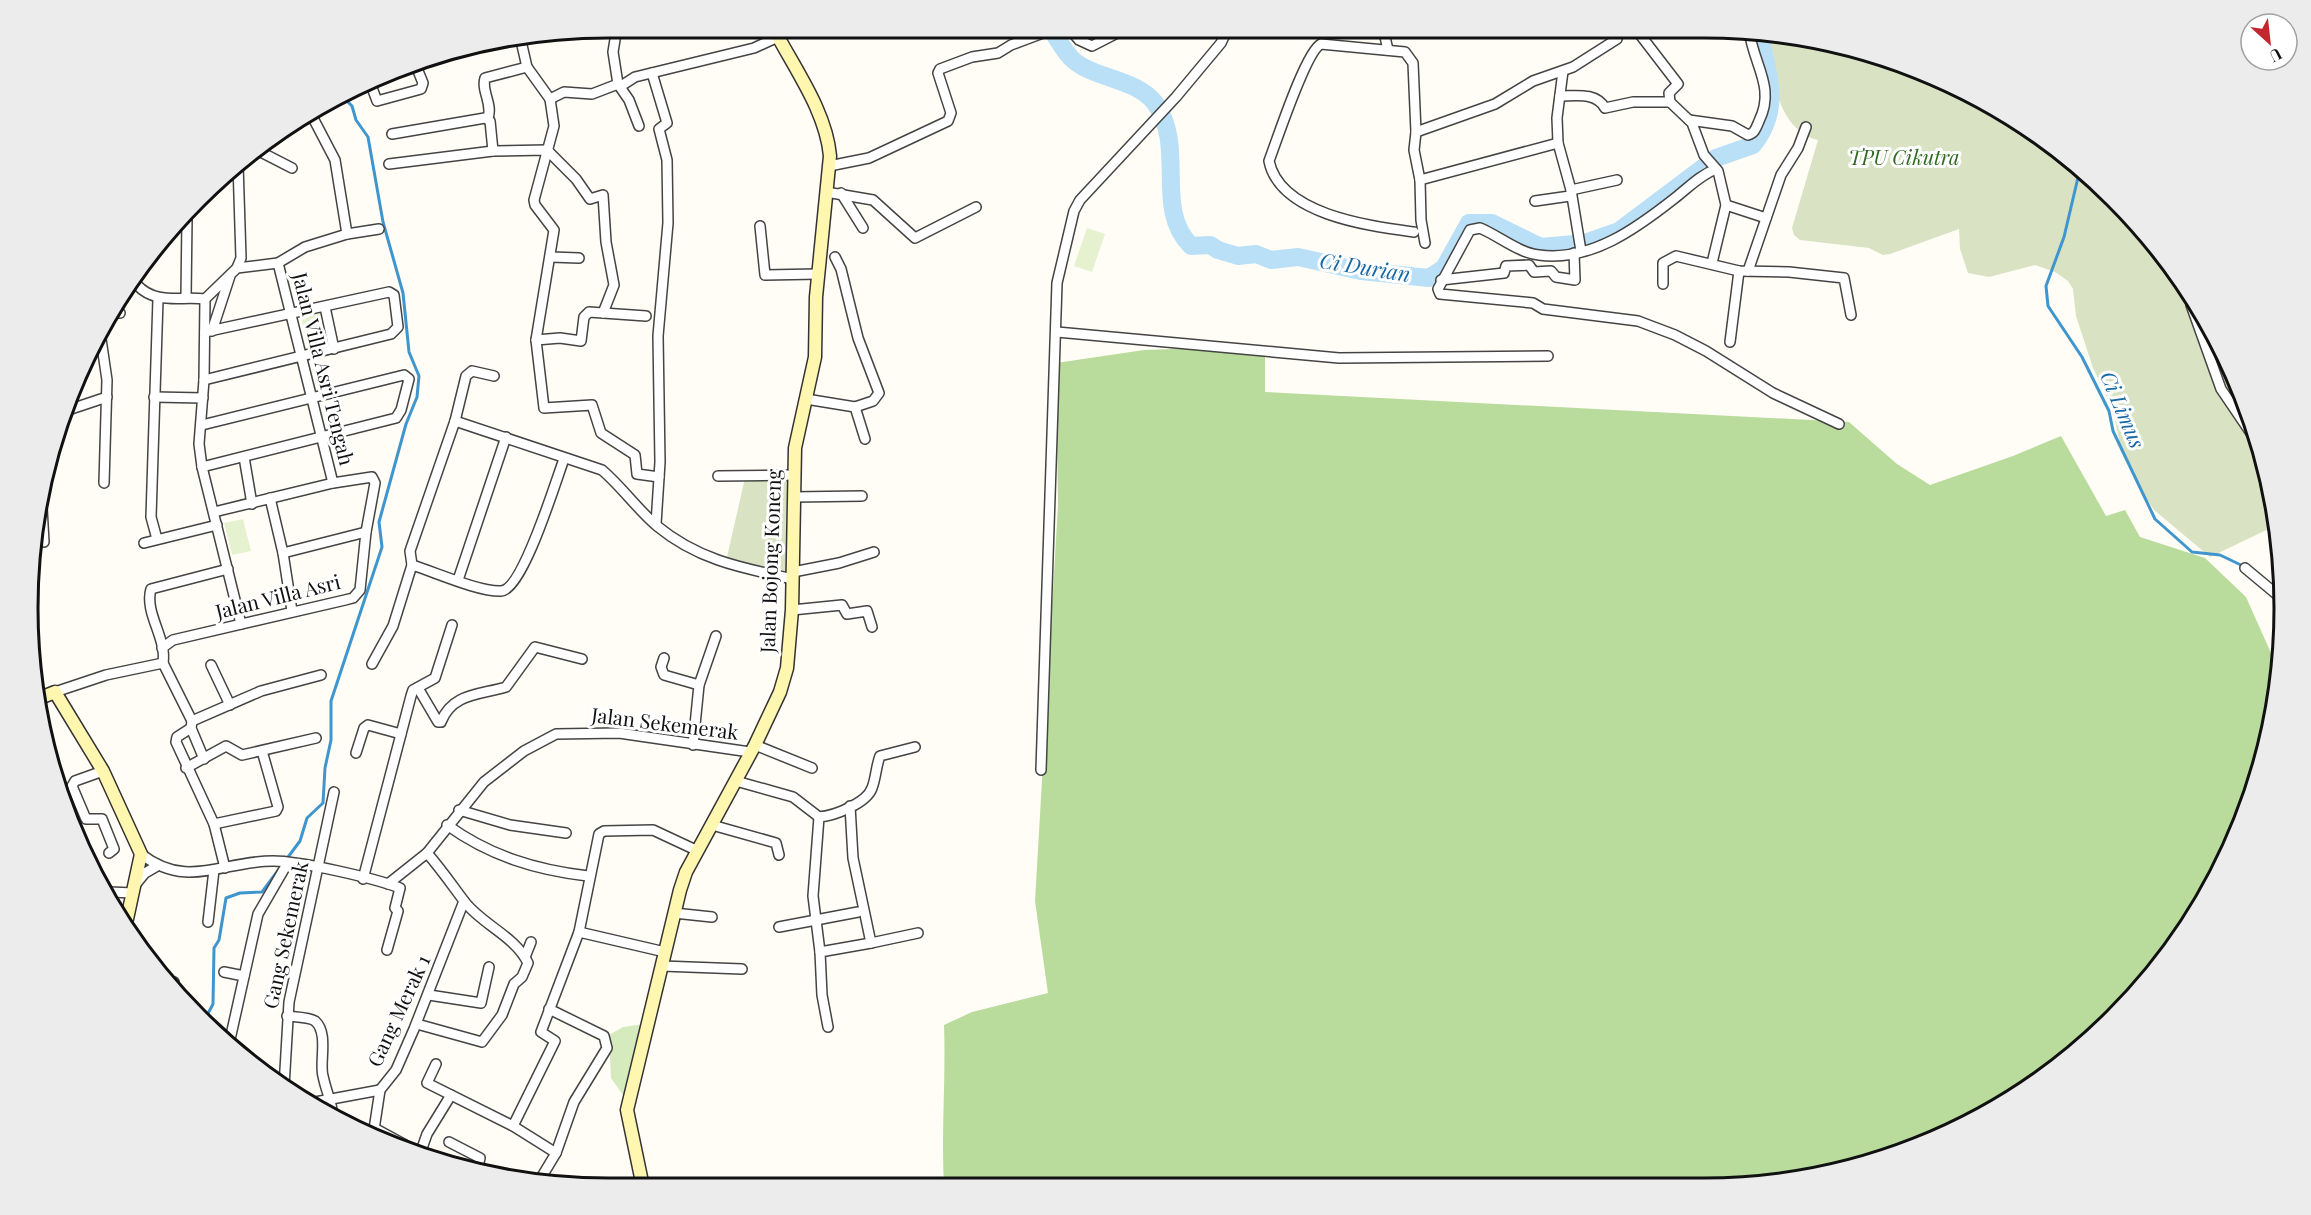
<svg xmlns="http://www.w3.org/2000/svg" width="2311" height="1215" font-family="'Playfair Display',serif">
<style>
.green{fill:#d5ebbd}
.forest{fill:#b9dc9c}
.cemetery{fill:#d9e3c4}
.pitch{fill:#e6f2cf}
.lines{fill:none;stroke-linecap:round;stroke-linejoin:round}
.stream{stroke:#3f96cf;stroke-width:3}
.river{stroke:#b9e0f7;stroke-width:18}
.street-casing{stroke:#444;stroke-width:12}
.secondary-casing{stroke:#333;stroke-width:15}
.street{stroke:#fff;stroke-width:9}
.secondary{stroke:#fff6b0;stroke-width:12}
.labels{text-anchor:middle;stroke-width:6;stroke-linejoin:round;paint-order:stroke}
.park-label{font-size:20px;font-style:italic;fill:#2f6b1f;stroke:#fff}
.street-label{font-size:20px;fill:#111;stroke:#fff}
.water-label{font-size:21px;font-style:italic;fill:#1768a6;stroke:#fff}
.rim{fill:none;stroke:#111;stroke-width:3}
</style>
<rect width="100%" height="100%" fill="#fffdf5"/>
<!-- green -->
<polygon class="green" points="644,1024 625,1098 611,1078 609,1035 623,1027"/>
<!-- forest -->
<path class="forest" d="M1265,346V392L1849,422L1897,464L1930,485L2013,456L2061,436L2106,516L2125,510L2140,537L2205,558L2246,597L2279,671L2264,758L2224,865L2140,991L2026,1090L1925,1144L1780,1183L944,1186C941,1132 946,1079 944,1025L972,1012L1048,993L1035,901L1058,505L1056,363L1144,350Z"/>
<!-- cemetery -->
<g class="cemetery">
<path d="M1764,32L1854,47L1961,87L2057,147L2140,225L2206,318L2253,421L2277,525L2210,557L2154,510L2144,495L2121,449L2113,410L2093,368L2076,316L2073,289L2068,281L2055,272L2035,265L1989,277L1968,273L1960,249L1959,229L1890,254L1883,255L1869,248L1800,240L1794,235L1792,228L1818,140C1775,129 1771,69 1764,32Z"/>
<polygon points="791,476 792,584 727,557 745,478"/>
</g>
<!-- pitch -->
<g class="pitch">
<polygon points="1087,228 1105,234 1092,272 1074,266"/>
<polygon points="321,313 328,342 308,347 301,318"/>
<polygon points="243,519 251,551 232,555 224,523"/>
</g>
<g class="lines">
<!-- stream -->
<g class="stream">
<polyline points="2080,169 2064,237 2046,286 2048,306 2082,357 2109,411 2113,431 2155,519 2192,552 2220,555 2243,566"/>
<polyline points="204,1021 213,1004 214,948 219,940 226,898 240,893 262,892 300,841 307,818 323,803 325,768 331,740 331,701 382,547 379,522 406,424 417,397 419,376 409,352 403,293 383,222 368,137 356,120 352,106 345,99"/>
</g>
<!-- river -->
<path class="river" d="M1050,27C1056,37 1063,49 1071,58C1092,79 1136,78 1155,103C1187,148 1153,208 1191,246L1210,245L1218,250L1238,256L1256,254L1271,260L1298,257L1361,271L1429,278L1444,268L1469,223H1492L1541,247L1585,243L1619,231L1716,158L1753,145C1783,107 1767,74 1759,31"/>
<defs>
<g id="street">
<polyline points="617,27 613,52 618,84 629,100 639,126"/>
<polyline points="1068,27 1079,40 1092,46 1127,28"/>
<polyline points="1383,28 1388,50"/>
<polyline points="1635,28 1678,84 1669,93 1670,102 1692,123 1704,155 1718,171 1726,205 1712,263"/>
<polyline points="521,41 527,67 550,99 554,126 534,200 535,205 554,230 536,340 544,408 592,405 601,433 635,455 637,474 659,477"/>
<polyline points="1563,71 1557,118 1558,143 1571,190 1581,251"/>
<polyline points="652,73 667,123 659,129 667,160 668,223 658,336 660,462 656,524"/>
<polyline points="371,85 377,101 421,89 423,83 414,61"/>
<polyline points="621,86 635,77 754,48 778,37"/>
<path d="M1560,96C1576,96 1596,92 1605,108L1633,102H1670"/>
<polyline points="550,99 564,92 592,94 618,84"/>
<polyline points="312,116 335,160 347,234"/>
<path d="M488,118C493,104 481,91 485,78L527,67"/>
<path d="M1689,120L1732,126L1748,135C1755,133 1756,128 1759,121C1776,87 1753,64 1749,30"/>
<polyline points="1416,132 1495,104 1533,81 1573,67 1617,39 1620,28"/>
<polyline points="392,134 485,118 490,121 493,151"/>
<polyline points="253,148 292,168"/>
<polyline points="389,164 493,151 547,150 576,179 590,199 603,195 606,242 614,285 603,313"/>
<polyline points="829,166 869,158 948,121 951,113 938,73 940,69 972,57 998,53 1011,45 1059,27"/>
<path d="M1716,169C1700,175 1688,188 1675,198C1637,228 1591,262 1539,255C1519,253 1499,236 1480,228L1470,230L1438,289L1440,294L1533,303L1543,309L1638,321L1675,335L1706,351L1773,393L1839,424"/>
<polyline points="1420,180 1558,143"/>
<polyline points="1571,190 1617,180"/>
<polyline points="826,192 873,200 915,238 976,207"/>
<polyline points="841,193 863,228"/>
<polyline points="1535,201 1570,196"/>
<polyline points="1726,205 1766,218"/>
<polyline points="760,226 765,275 818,274"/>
<path d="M1414,232C1370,226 1280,215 1269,161C1277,140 1306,51 1321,44L1405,52L1413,63L1416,132L1414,150L1420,180L1421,220L1425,243"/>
<polyline points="551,257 579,258"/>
<polyline points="835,257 841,269 858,338 879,393 873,401 855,407"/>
<polyline points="278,263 333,483"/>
<polyline points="237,268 241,258 238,164"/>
<polyline points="1748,271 1781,175 1798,148 1806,127"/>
<path d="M134,275L137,285C156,305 180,296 205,299"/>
<polyline points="1441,280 1504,273 1506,266 1529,265 1534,272 1551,271 1556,277 1575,280 1574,253"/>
<polyline points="1663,284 1663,263 1676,256 1739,271 1789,272 1844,278 1851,315"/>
<polyline points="186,297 187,219"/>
<polyline points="2192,297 2191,305 2221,389 2259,445"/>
<polyline points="325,307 334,349"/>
<polyline points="112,313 120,313"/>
<polyline points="212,331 230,276"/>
<polyline points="1057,332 1339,358 1548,356"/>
<polyline points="101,339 107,380 104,483"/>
<polyline points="536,340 560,338 581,341 584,317 589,312 646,316"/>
<polyline points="1730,342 1739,271"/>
<polyline points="204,380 391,334 398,327 394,295 389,292 205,332"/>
<polyline points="154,397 203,398"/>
<polyline points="806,399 855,407 865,439"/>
<polyline points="68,410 107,397"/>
<path d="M455,421L602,470C622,487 637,509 657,526C698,560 742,568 793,579"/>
<polyline points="202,425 404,375 409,379 401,410 396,418 202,467"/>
<polyline points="244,457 252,504"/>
<polyline points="718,476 794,475"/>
<polyline points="794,497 862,496"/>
<polyline points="270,498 283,553 292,611"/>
<polyline points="42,508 44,542"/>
<polyline points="157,539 151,517 158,299"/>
<polyline points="144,543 217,525"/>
<polyline points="283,553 366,532"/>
<path d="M412,565C435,572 479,592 501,591C523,590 556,480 564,459"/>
<polyline points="2245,568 2281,598"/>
<polyline points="793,572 839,563 874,552"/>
<polyline points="458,580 506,437"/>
<polyline points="792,610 842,605 847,614 867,611 872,627"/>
<polyline points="241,624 202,467 199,444 204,380 205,299 237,268 278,263 305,247 347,234 379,229"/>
<polyline points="162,648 173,640 345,600 353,598 360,590 366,532 375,483 372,477 333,483 214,512"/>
<polyline points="664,658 661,667 664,675 699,685"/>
<polyline points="163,663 192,721 191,728 204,759"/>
<polyline points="372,664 393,626 412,565 410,551 455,421 466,376 472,371 494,376"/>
<polyline points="211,665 230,705"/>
<path d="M418,688L438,722H441C452,693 480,695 506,687L535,647L582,659"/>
<path d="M55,692L106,675L163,663C167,638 144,613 151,589L228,569"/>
<polyline points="192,721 261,691 321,675"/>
<polyline points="191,728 177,737 176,742 214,824 225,868"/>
<polyline points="693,745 699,685 716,636"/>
<polyline points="755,745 812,768"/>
<polyline points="356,753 364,728 368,725 401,734"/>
<polyline points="186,768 226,746 242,755 316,738"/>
<polyline points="1041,770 1057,283 1074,211 1080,200 1176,97 1221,43 1228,28"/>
<polyline points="103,771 75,781 72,786 86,819 102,819 114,849 109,853"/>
<polyline points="736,781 793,797 819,817"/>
<polyline points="850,806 853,858 871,943 918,933"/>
<polyline points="459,810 510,825 566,833"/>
<polyline points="214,824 276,811 278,807 262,751"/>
<path d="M447,825C490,856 536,870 588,876"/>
<polyline points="712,825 776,843 779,855"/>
<path d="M141,854C187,890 222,861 273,861C300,861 374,878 400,888L395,908L398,911L387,950"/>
<polyline points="363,879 411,696 413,690 435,678 452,625"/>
<polyline points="136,884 145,873 157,866"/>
<polyline points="388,884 427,853 484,782 524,751 556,734 619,733 750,752"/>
<polyline points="110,892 133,893"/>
<polyline points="674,913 712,917"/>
<polyline points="208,922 214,870"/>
<polyline points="779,927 858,912"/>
<polyline points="579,932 665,952"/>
<path d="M820,952L813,896L819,817C834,816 867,803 872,788C876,778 876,766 880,756L915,747"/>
<polyline points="525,957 531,942"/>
<polyline points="662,966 742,969"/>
<polyline points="224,972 244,976"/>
<polyline points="166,982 174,982 172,991"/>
<polyline points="429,995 481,1003 489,967"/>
<path d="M287,1016C295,1017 309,1017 315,1021C329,1033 319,1063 323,1076C326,1091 332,1102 333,1117"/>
<path d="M417,1024L482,1042L502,1015L514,984L522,977L528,963C515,936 481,924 464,901C452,885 441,869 427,853"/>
<polyline points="828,1027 822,995 820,952 871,943"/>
<polyline points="229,1044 258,914 287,864"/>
<polyline points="436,1064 427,1083 513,1126"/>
<polyline points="284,1087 289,1002 334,792"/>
<polyline points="310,1103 380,1090"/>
<polyline points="374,1128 420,1153"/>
<polyline points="373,1136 380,1090 396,1070 414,1029 464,901"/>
<polyline points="449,1142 480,1158 477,1172"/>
<polyline points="556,1153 513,1126 555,1041 541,1032 579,932 599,834 604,831 653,830 698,851"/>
<polyline points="420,1154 427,1134 451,1095"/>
<polyline points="541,1178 556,1153 574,1102 607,1048 604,1036 549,1009"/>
</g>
<g id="secondary">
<polyline points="40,698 55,692 103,771 141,854 127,919"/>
<path d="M643,1187L627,1110L680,890L686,872L755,745L780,692L787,668L792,610L795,448L815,357L816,297L830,156C826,110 793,67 773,27"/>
</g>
</defs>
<!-- street casing -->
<use href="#street" class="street-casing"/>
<!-- secondary casing -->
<use href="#secondary" class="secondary-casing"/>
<!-- street -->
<use href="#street" class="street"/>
<!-- secondary -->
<use href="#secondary" class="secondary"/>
</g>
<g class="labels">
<!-- park labels -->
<g class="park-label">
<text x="1904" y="165">TPU Cikutra</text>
</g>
<!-- street labels -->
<g class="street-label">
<text transform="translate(323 369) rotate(76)" y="7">Jalan Villa Asri Tengah</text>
<text transform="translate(771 561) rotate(-88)" y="7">Jalan Bojong Koneng</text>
<text transform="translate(278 597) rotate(-14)" y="7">Jalan Villa Asri</text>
<text transform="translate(665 724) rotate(7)" y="7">Jalan Sekemerak</text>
<text transform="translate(286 935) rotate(-78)" y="7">Gang Sekemerak</text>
<text transform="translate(399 1011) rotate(-65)" y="7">Gang Merak 1</text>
</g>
<!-- water labels -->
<g class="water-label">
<text transform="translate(1365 268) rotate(9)" y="7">Ci Durian</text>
<text transform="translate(2122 410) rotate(67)" y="7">Ci Limus</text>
</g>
</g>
<!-- crop -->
<path d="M0 0H2311V1215H0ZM608 38H1704A570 570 0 0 1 2274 608V608A570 570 0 0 1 1704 1178H608A570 570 0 0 1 38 608V608A570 570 0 0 1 608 38Z" fill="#ececec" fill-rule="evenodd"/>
<path class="rim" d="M608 38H1704A570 570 0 0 1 2274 608V608A570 570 0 0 1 1704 1178H608A570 570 0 0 1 38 608V608A570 570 0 0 1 608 38Z"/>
<!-- north arrow -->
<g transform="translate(2269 42) rotate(153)"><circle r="28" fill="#ffffff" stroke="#a0a0a0" stroke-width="1.5"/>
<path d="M0-4.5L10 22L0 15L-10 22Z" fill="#c4262e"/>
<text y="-9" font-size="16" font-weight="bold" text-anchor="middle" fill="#111111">U</text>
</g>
</svg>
